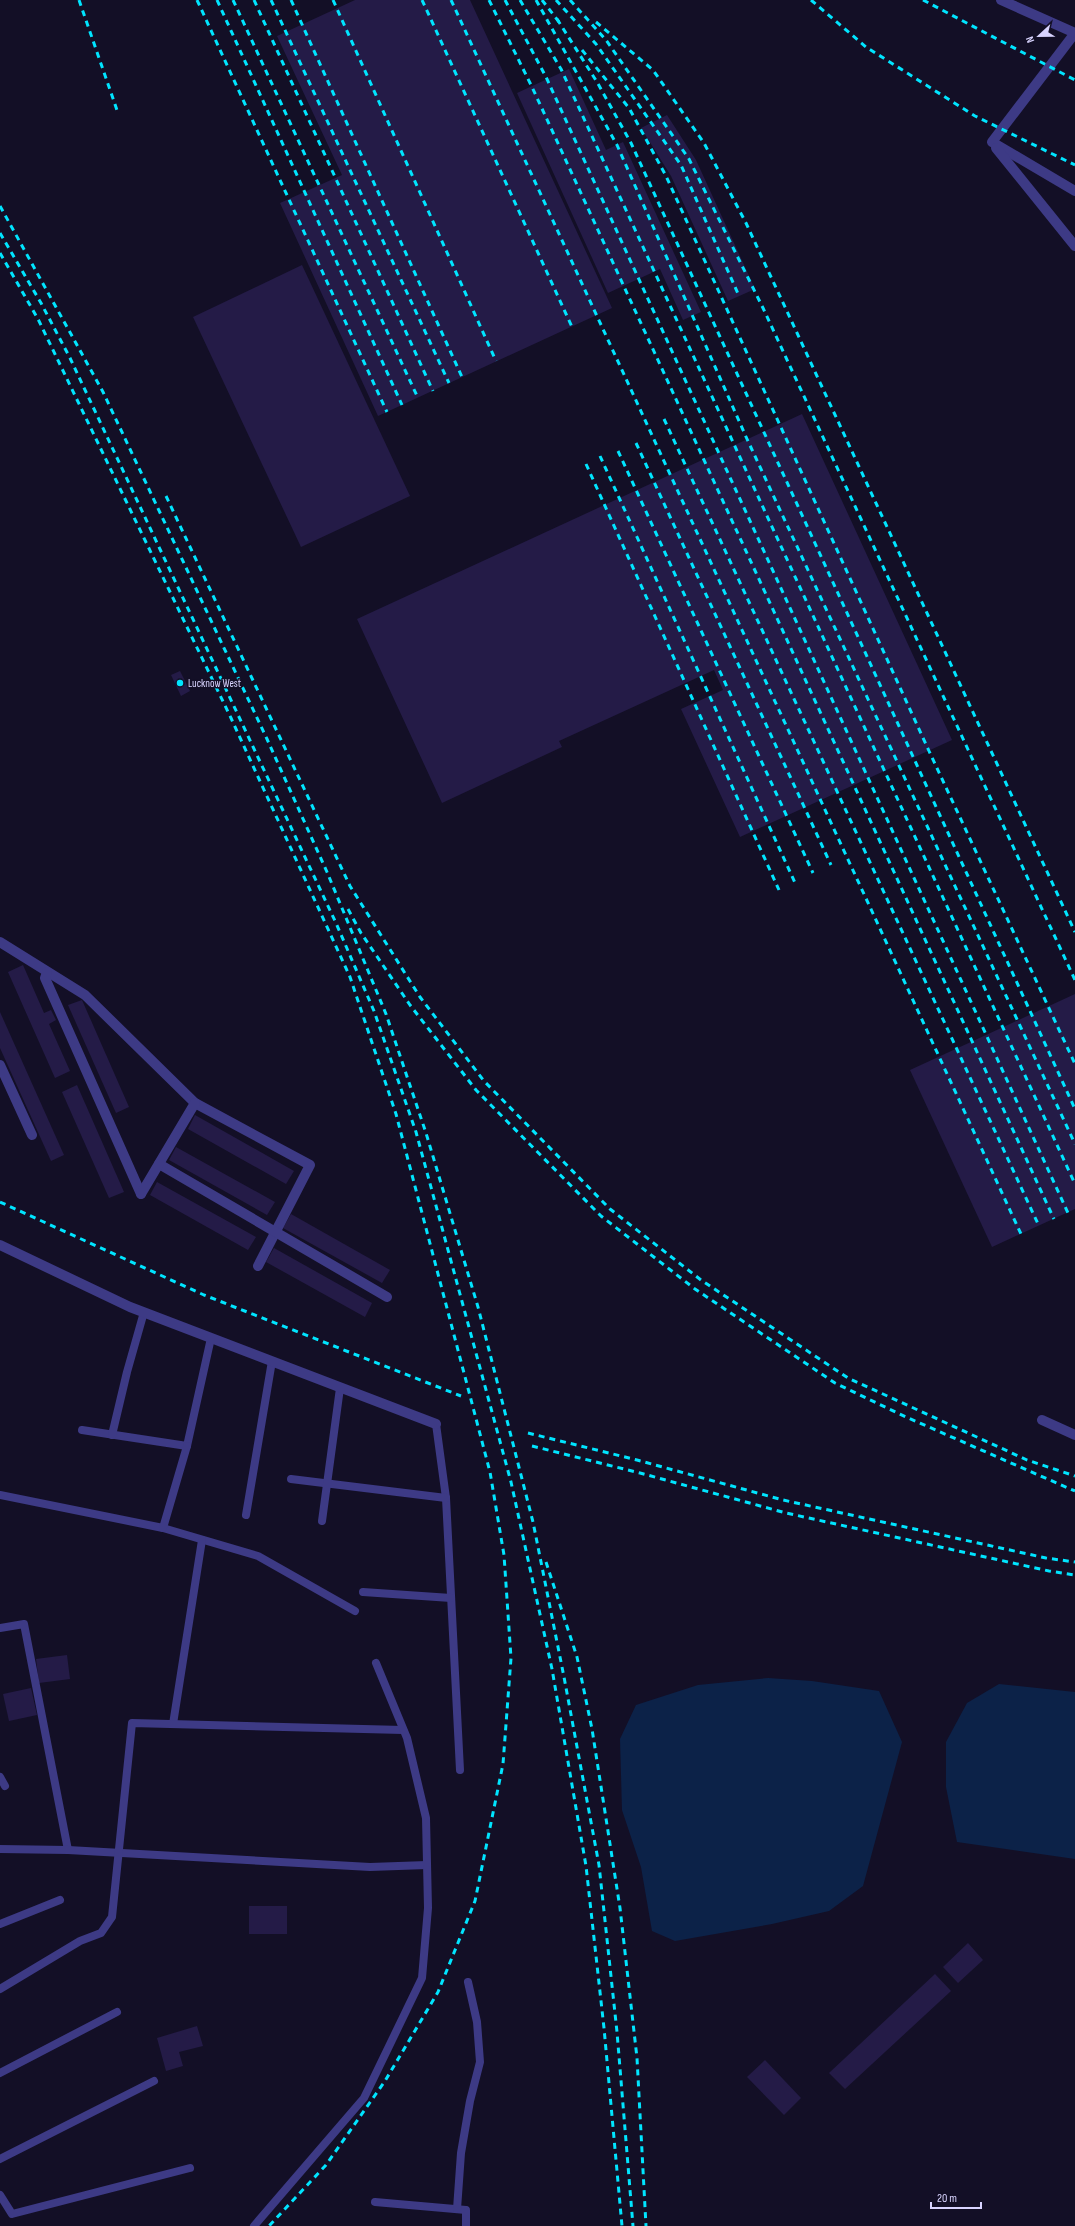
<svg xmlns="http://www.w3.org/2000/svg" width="1075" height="2226" font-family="'Sofia Sans Condensed',sans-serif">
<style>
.water{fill:#0c2248}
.building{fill:#241b47}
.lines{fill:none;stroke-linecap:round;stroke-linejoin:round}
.service{stroke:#3d3a85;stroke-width:8}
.minor{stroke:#3d3a85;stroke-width:10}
.tertiary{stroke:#3d3a85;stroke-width:10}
.rail{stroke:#00e5ff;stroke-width:3;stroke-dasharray:6 5;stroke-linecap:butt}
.poi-dot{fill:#00e5ff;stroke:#130f26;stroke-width:1.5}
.labels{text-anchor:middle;stroke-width:3;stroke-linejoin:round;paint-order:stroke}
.poi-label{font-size:11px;fill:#d9d4ff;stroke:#130f26;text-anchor:start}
</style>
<rect width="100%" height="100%" fill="#130f26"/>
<!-- water -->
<g class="water">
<polygon points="768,1678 812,1681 879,1691 902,1742 863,1886 829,1911 772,1924 675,1941 652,1931 641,1867 622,1810 620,1739 636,1705 698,1685"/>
<polygon points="999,1684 1075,1692 1075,1859 957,1842 946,1787 946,1742 967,1703"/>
</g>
<!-- building -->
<g class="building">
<polygon points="355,0 470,0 612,308 378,416 280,203 342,175 277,36"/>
<polygon points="569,69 606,150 623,142 701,312 683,320 660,269 608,293 517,93"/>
<polygon points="667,115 696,160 755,289 728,301 671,176 641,128"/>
<polygon points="302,265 410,496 301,547 193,317"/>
<polygon points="802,414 952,740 740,837 681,709 723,690 714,670 559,741 562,747 442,803 357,619"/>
<polygon points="180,671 190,691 181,696 171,675"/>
<polygon points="23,965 44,1013 51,1010 56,1020 49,1024 70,1071 55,1078 8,972"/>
<polygon points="1075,994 1075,1209 992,1247 910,1070"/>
<polygon points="82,1000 129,1107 116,1113 68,1005"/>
<polygon points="0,1012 64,1155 51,1161 0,1048"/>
<polygon points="77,1085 124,1192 109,1198 62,1092"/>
<polygon points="195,1115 294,1171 286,1184 188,1129"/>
<polygon points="176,1147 275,1202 267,1215 169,1160"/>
<polygon points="157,1182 256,1237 248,1250 150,1195"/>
<polygon points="291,1214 390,1270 382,1283 283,1228"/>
<polygon points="274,1248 372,1303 365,1317 266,1262"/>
<polygon points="67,1655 70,1679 39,1683 36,1659"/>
<polygon points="31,1688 37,1715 9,1721 3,1694"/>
<rect x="249" y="1906" width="38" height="28"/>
<polygon points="968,1943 983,1960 958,1983 943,1967"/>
<polygon points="935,1974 951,1991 845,2089 829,2073"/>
<polygon points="197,2026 203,2046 179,2052 183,2066 166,2071 157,2038"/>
<polygon points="765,2060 801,2098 784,2115 747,2077"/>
</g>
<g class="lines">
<!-- service -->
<g class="service">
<polyline points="436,1424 446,1498 460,1770"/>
<polyline points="82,1430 187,1446 211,1338"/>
<polyline points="112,1435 127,1372 144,1312"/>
<polyline points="291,1479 446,1498"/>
<polyline points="0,1495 163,1528 258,1556 355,1611"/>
<polyline points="246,1515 272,1361"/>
<polyline points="322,1521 340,1388"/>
<polyline points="163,1528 187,1446"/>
<polyline points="363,1592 451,1598"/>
<polyline points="0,1628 24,1624 68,1850"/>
<polyline points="173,1724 202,1540"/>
<polyline points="0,1777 5,1786"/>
<polyline points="0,1849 68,1850 370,1867 427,1865"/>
<polyline points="0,1924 60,1900"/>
<polyline points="0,1989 80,1941 101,1933 112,1917 132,1723 403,1730"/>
<polyline points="0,2073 117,2012"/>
<polyline points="0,2159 154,2081"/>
<polyline points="0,2195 12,2214 190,2168"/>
<polyline points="375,2202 466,2210 466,2226"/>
<polyline points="457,2209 461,2153 470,2101 480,2062 477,2022 468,1982"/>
<polyline points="254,2226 364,2098 422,1978 428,1908 426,1818 407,1738 376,1663"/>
</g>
<!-- minor -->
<g class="minor">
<polyline points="1075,33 992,142 1075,191"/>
<polyline points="996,148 1075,246"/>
<polyline points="0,942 85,995 195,1103 310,1165 258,1266"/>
<polyline points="47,972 45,978 141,1194"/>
<polyline points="0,1065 32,1135"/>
<polyline points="159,1164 387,1297"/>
<polyline points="141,1194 195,1103"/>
<polyline points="0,1245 130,1307 436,1424"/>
<polyline points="1042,1420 1075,1435"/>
</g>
<!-- tertiary -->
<polyline class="tertiary" points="1001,0 1075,33"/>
<!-- rail -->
<g class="rail">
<polyline points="79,0 118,113"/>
<polyline points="197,0 387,412"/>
<polyline points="217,0 402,405"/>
<polyline points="233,0 418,398"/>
<polyline points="254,0 433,391"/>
<polyline points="271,0 449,383"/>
<polyline points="291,0 462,377"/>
<polyline points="333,0 496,361"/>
<polyline points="422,0 572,327"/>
<polyline points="451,0 1021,1234"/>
<polyline points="489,0 532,87 1054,1219"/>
<polyline points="505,0 546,77 1068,1213"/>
<polyline points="520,0 561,69 1075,1184"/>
<polyline points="536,0 617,145 747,439 1075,1144"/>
<polyline points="542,0 559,22"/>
<polyline points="556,0 596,44 681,165 739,296"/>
<polyline points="570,0 606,40 689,159 763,308 1075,980"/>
<polyline points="811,0 866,47 975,116 1075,165"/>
<polyline points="923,0 1075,80"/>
<polyline points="557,19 597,82 631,143 1075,1109"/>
<polyline points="596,22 653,70 704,143 746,223 1075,932"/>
<polyline points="582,50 629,108 666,176 929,751 1075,1064"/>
<polyline points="0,206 103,392 267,739 327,872 386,1014 426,1133 478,1307 533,1522 564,1677 599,1865 617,2032 633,2226"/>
<polyline points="0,233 41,303 70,358 336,923 374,1011 416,1132 511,1482 552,1669 586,1866 604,2028 622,2226"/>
<polyline points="0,253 38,319 231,718 350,977 396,1114 490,1472 504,1555 511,1658 503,1764 475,1901 438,1992 385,2081 326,2165 269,2226"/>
<polyline points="664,419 1039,1226"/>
<polyline points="636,443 831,865"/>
<polyline points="618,451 813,873"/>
<polyline points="600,456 796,885"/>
<polyline points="586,464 779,890"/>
<polyline points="166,496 350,886 420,997 484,1081 610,1209 701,1280 848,1378 1027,1460 1075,1476"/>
<polyline points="348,909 361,933 410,1005 476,1090 601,1216 695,1289 835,1383 906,1417 1075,1491"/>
<polyline points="0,1202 204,1295 461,1396"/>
<polyline points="528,1433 637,1460 783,1500 1046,1558 1075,1562"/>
<polyline points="532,1446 640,1473 786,1513 1049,1571 1075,1575"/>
<polyline points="546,1562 577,1657 592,1729 620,1908 637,2058 646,2226"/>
</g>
</g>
<!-- markers -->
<circle class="poi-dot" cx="180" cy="683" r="4"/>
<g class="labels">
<!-- poi labels -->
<g class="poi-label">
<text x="188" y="687">Lucknow West</text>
</g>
</g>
<!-- north arrow -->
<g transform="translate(1039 36) rotate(248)" stroke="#130f26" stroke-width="3" paint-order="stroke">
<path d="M0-3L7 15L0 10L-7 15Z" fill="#d9d4ff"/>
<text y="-6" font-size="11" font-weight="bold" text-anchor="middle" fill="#d9d4ff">N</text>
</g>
<!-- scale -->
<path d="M931 2202v6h50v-6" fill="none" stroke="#d9d4ff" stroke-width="2"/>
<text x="937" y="2202" font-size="12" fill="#d9d4ff" stroke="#130f26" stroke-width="3" paint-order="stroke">20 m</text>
</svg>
